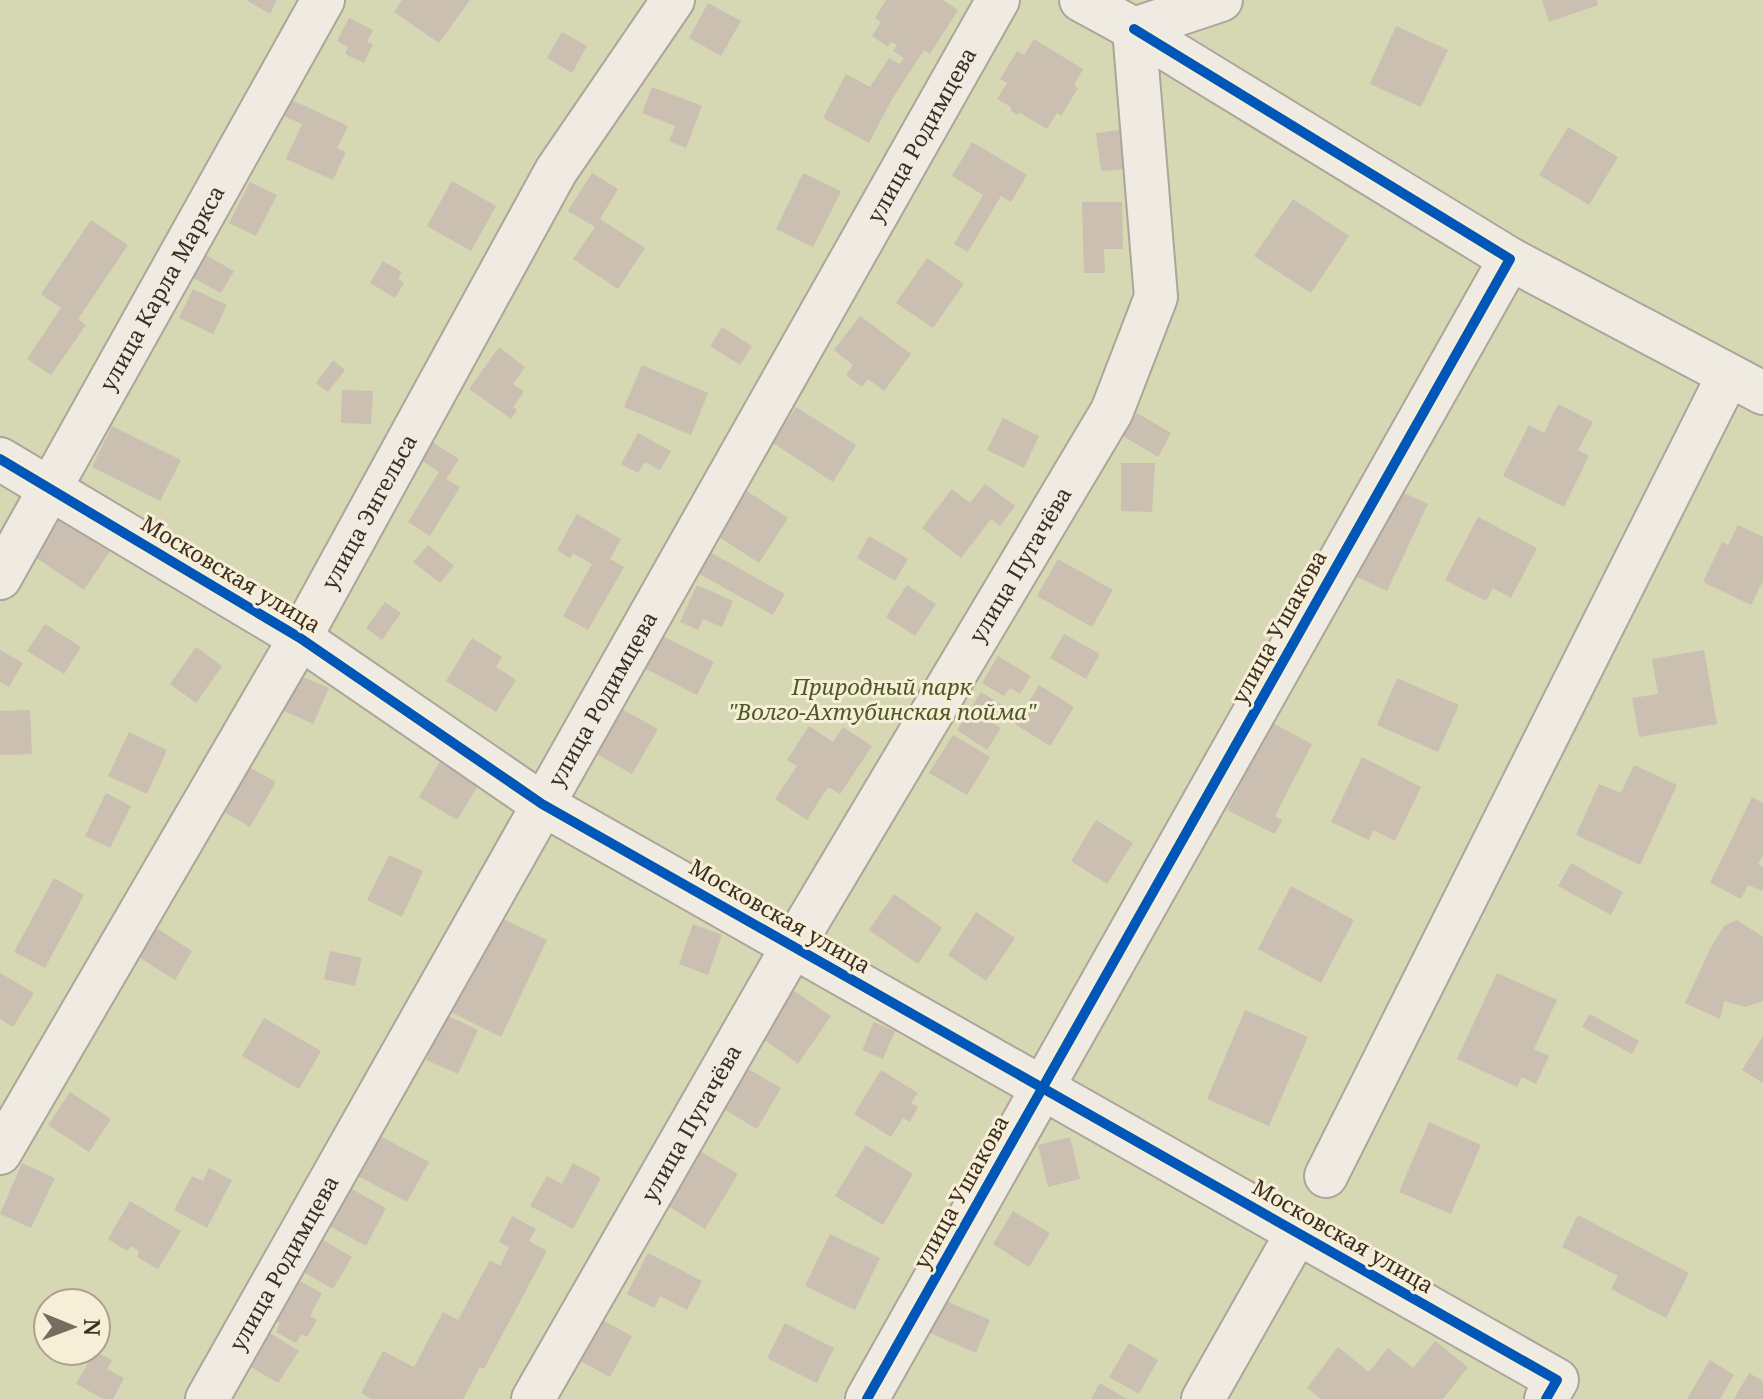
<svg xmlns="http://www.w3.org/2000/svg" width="1763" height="1399" font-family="'Noto Serif',serif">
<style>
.green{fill:#d6d7b3;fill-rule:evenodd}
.building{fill:#cbbfb2}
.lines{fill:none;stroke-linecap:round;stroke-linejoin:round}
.minor-casing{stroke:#ada599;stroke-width:46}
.minor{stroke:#efebe3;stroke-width:42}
.cycleway-casing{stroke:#f7eed8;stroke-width:15}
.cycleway{stroke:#0057b8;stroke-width:10}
.labels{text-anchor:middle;stroke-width:6;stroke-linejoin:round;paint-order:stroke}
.street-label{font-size:22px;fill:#3d2e20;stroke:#f7eed8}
.park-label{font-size:22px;font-style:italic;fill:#4d5a26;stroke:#f7eed8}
</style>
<rect width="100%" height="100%" fill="#e7e0d1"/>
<!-- green -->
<path class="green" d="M0,0H1763V1399H0ZM48,1303H96V1351H48Z"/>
<!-- building -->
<g class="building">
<polygon points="246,0 277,0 270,14"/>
<polygon points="402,0 470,0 439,43 394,12"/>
<polygon points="886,0 943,0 958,10 930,54 924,50 892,99 869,143 823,118 846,74 870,87 889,58 900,64 904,58 893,51 897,45 891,42 888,47 872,36 881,22 875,18"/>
<polygon points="1542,0 1597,0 1598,5 1549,22"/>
<polygon points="708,3 741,21 721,56 689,38"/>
<polygon points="349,18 373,30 367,42 373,44 364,63 345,54 348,47 337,41"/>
<polygon points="1396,26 1448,50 1421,107 1370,84"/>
<polygon points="562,32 587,46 572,73 547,58"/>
<polygon points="1034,39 1083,69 1074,85 1078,88 1061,116 1057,113 1047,129 1020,113 1017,115 1011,111 1011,107 997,99 1007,83 1000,79 1017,51 1024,55"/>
<polygon points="652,87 702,106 686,148 669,141 675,126 642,113"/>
<polygon points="292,100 348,126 337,148 346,152 333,180 286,159 302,124 284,116"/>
<polygon points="1568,127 1618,157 1589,205 1539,175"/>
<polygon points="1119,130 1124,169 1101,171 1096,133"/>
<polygon points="972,142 1027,175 1011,202 1001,196 968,252 954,244 983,195 952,176"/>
<polygon points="592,173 618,189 600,219 645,248 618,289 573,259 595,227 568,211"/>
<polygon points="803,173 841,191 813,247 776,229"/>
<polygon points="452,181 496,206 471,251 427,226"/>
<polygon points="250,182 277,195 256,236 229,223"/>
<polygon points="1293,199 1349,236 1311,293 1254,256"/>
<polygon points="1082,202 1122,202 1123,249 1104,249 1105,273 1084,273"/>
<polygon points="91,220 128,245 78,319 86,325 51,375 27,359 61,308 41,294"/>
<polygon points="204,254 234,271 221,293 191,277"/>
<polygon points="927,258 964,284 933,328 896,303"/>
<polygon points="383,261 402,272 398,279 404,283 395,298 370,283"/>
<polygon points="193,289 227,305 213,334 179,318"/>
<polygon points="860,316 911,354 884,391 868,379 862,387 846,375 853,365 834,350"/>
<polygon points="722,327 752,346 740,365 710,346"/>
<polygon points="499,347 525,367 513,384 524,392 513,407 517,410 511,419 469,389"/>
<polygon points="333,360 345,370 328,392 316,383"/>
<polygon points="642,365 708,393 691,435 624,407"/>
<polygon points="342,390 373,391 371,424 341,423"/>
<polygon points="1558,404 1593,422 1578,450 1589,456 1564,507 1503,476 1529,425 1544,433"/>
<polygon points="796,407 856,445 833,482 773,443"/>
<polygon points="1137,413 1171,433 1158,457 1123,436"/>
<polygon points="1003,418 1039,436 1024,468 987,450"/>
<polygon points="112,426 181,460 160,501 92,467"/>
<polygon points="638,433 671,451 660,470 645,462 638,473 621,464"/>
<polygon points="432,442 459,459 446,479 460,487 430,536 408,522 439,472 421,460"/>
<polygon points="1121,463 1155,463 1152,512 1121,511"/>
<polygon points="985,484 1015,506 1000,526 991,519 961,558 922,528 952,489 970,503"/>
<polygon points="1387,485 1428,504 1387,591 1346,572"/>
<polygon points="745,490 788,518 759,563 716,535"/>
<polygon points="65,512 114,545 84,590 35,557"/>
<polygon points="577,514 621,539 610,559 624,567 588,630 563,616 592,564 573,553 570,558 557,550"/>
<polygon points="1478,517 1537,548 1511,598 1493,588 1486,601 1445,580"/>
<polygon points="1738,525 1763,537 1763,581 1751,605 1703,582 1722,542 1728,545"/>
<polygon points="869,536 908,559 895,581 857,558"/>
<polygon points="428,545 454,566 440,583 413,562"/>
<polygon points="708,551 785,594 773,615 696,572"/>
<polygon points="1058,559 1113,590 1092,627 1037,596"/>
<polygon points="697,585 733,601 722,627 703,619 698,630 680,622"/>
<polygon points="907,585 936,604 915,636 886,617"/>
<polygon points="385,602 401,613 382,640 366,628"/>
<polygon points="45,624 81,647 64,674 27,651"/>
<polygon points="659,634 714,662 697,695 642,667"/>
<polygon points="1064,634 1100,654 1086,679 1050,658"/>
<polygon points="472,638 502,657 496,667 516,680 496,712 446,681"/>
<polygon points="196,647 222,666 196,703 170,684"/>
<polygon points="0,650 23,663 9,687 0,682"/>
<polygon points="1704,650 1717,724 1639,737 1632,698 1658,694 1652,659"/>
<polygon points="998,656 1031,676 1020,694 1010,688 1004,696 982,683"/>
<polygon points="296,674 329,688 313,724 280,709"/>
<polygon points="1397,678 1459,705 1438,752 1377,725"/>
<polygon points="1039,685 1074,707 1050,746 1015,724"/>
<polygon points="981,692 1004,706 993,723 1001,728 987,750 957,730"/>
<polygon points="620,708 658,729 632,774 595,753"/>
<polygon points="30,710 32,754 0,755 0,711"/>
<polygon points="1272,723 1312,744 1275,816 1282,820 1275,834 1227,810"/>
<polygon points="809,726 833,742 843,727 872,746 840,794 828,787 807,820 775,799 797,766 787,760"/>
<polygon points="129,732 167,750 147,794 108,776"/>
<polygon points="953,735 990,757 967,795 929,773"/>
<polygon points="443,756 482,779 457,820 419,797"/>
<polygon points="1362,757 1421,787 1395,841 1373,830 1369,840 1331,822"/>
<polygon points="1634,765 1677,785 1640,865 1576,835 1599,784 1621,793"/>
<polygon points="247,766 276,782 250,827 222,811"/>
<polygon points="106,793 131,806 110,848 85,836"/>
<polygon points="1752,797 1763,803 1763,855 1758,864 1763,867 1763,889 1762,891 1748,885 1741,899 1710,883"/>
<polygon points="1096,820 1133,843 1107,884 1071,861"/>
<polygon points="389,855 423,871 402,917 367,900"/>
<polygon points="1571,863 1623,892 1611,915 1558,886"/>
<polygon points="54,878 84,895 45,968 14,952"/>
<polygon points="1291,886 1354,920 1321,983 1258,949"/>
<polygon points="894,894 942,928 918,964 869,930"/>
<polygon points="976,912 1015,938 986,981 948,955"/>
<polygon points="497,916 547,940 501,1037 451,1012"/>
<polygon points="1737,920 1763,937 1763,1001 1745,1007 1724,1001 1720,1019 1685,1003 1711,947 1724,926"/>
<polygon points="693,924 722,935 708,975 679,964"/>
<polygon points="155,927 192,951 175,980 137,956"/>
<polygon points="330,951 362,958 355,986 324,979"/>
<polygon points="0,973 34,993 13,1027 0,1019"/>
<polygon points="1497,973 1557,1000 1534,1049 1549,1056 1536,1084 1522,1077 1517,1087 1457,1059"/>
<polygon points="794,991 831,1016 798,1064 762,1038"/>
<polygon points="1245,1010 1308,1037 1269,1126 1207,1099"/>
<polygon points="1590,1014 1639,1041 1632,1054 1582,1027"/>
<polygon points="446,1015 478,1030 458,1074 426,1060"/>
<polygon points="264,1018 321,1051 299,1089 242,1056"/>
<polygon points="874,1022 895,1031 883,1059 862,1050"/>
<polygon points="1763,1036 1763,1083 1742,1070"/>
<polygon points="745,1067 781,1088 757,1129 722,1108"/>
<polygon points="881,1070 918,1093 911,1103 918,1107 910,1122 903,1118 891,1137 854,1114"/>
<polygon points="70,1092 111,1119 89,1152 48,1125"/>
<polygon points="1429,1122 1481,1145 1451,1214 1399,1192"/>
<polygon points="378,1135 429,1162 407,1202 356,1175"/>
<polygon points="1070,1137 1080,1179 1048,1187 1038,1145"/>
<polygon points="866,1145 913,1174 883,1225 835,1196"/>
<polygon points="698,1150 738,1174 705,1229 665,1204"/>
<polygon points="22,1163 55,1178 31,1228 0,1214"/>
<polygon points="573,1163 601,1178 573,1229 530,1206 547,1176 562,1184"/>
<polygon points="209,1168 232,1180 207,1228 174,1210 192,1176 203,1181"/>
<polygon points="350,1188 386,1208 366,1246 329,1226"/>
<polygon points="130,1201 181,1231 158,1269 137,1257 139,1251 131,1246 127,1251 108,1239"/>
<polygon points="1013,1211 1050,1233 1029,1267 993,1244"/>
<polygon points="1578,1215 1689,1273 1666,1318 1611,1289 1618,1276 1562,1247"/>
<polygon points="512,1216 536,1229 529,1241 547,1251 484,1369 480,1367 463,1399 371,1399 361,1393 383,1351 414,1367 443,1312 458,1320 490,1260 500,1266 509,1247 499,1242"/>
<polygon points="830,1234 880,1258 855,1310 805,1286"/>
<polygon points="323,1240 352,1257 333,1289 305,1273"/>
<polygon points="648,1253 702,1281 687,1310 660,1296 654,1308 627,1294"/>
<polygon points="288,1275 322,1293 310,1316 317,1320 307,1337 301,1334 296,1343 276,1332 280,1323 266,1315"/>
<polygon points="944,1300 990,1320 976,1353 930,1333"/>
<polygon points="593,1315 632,1336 610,1377 571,1356"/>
<polygon points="785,1323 834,1348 817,1383 767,1358"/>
<polygon points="265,1330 299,1351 278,1383 244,1363"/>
<polygon points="1435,1341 1468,1367 1443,1399 1321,1399 1307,1388 1338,1347 1369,1372 1388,1348 1413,1368"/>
<polygon points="1129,1343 1158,1360 1139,1394 1109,1377"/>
<polygon points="95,1351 112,1360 107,1369 124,1378 113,1399 103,1399 76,1384"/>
<polygon points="1710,1360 1734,1375 1720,1399 1687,1399"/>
<polygon points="1749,1373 1763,1381 1763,1399 1734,1399"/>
<polygon points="1100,1383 1127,1399 1091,1399"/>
</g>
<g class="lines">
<defs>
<g id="minor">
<polyline points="1134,29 1221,0"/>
<polyline points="1510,259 1763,393"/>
<polyline points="0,459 300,638 542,804 1557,1380 1546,1399"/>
<path id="s1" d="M0,578L323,0"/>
<path id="s2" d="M0,1153L300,638L556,171L673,0"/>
<polyline points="1326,1176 1728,376"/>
<path id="s3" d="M207,1399L998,0"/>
<path id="s4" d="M533,1399L793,946L1112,411L1156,297L1134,29L1081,0"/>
<polyline points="867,1399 1510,259 1134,29"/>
<polyline points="1203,1399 1297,1233"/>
</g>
</defs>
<!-- minor casing -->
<use href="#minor" class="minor-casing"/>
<!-- minor -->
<use href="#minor" class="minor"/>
<defs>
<g id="cycleway">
<polyline points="0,459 300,638 542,804 1557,1380 1546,1399"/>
<polyline points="867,1399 1510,259 1134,29"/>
</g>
</defs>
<!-- cycleway casing -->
<use href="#cycleway" class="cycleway-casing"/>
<!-- cycleway -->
<use href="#cycleway" class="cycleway"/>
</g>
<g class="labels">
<!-- street labels -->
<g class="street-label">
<text dy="8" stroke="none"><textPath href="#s3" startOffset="1452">улица Родимцева</textPath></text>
<text dy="8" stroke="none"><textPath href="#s1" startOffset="332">улица Карла Маркса</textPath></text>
<text dy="8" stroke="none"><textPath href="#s2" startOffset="740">улица Энгельса</textPath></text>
<text dy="8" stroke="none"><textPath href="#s4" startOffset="966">улица Пугачёва</textPath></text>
<text transform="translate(231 574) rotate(31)" y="8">Московская улица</text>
<text transform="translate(1279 627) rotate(-61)" y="8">улица Ушакова</text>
<text dy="8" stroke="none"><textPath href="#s3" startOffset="804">улица Родимцева</textPath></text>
<text transform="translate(780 916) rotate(30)" y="8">Московская улица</text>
<text dy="8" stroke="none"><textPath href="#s4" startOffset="318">улица Пугачёва</textPath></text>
<text transform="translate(961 1192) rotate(-61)" y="8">улица Ушакова</text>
<text transform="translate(1343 1236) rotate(30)" y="8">Московская улица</text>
<text dy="8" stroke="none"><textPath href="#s3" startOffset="156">улица Родимцева</textPath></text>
</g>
<!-- park labels -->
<g class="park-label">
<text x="882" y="695">Природный парк<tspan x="882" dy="25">"Волго-Ахтубинская пойма"</tspan></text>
</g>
</g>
<!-- north arrow -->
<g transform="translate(72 1327) rotate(91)"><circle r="38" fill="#f7eed8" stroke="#ada18e" stroke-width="2"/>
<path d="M0-6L14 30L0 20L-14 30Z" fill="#786c5e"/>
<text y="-12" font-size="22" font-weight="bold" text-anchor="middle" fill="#3d2e20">N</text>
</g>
</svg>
